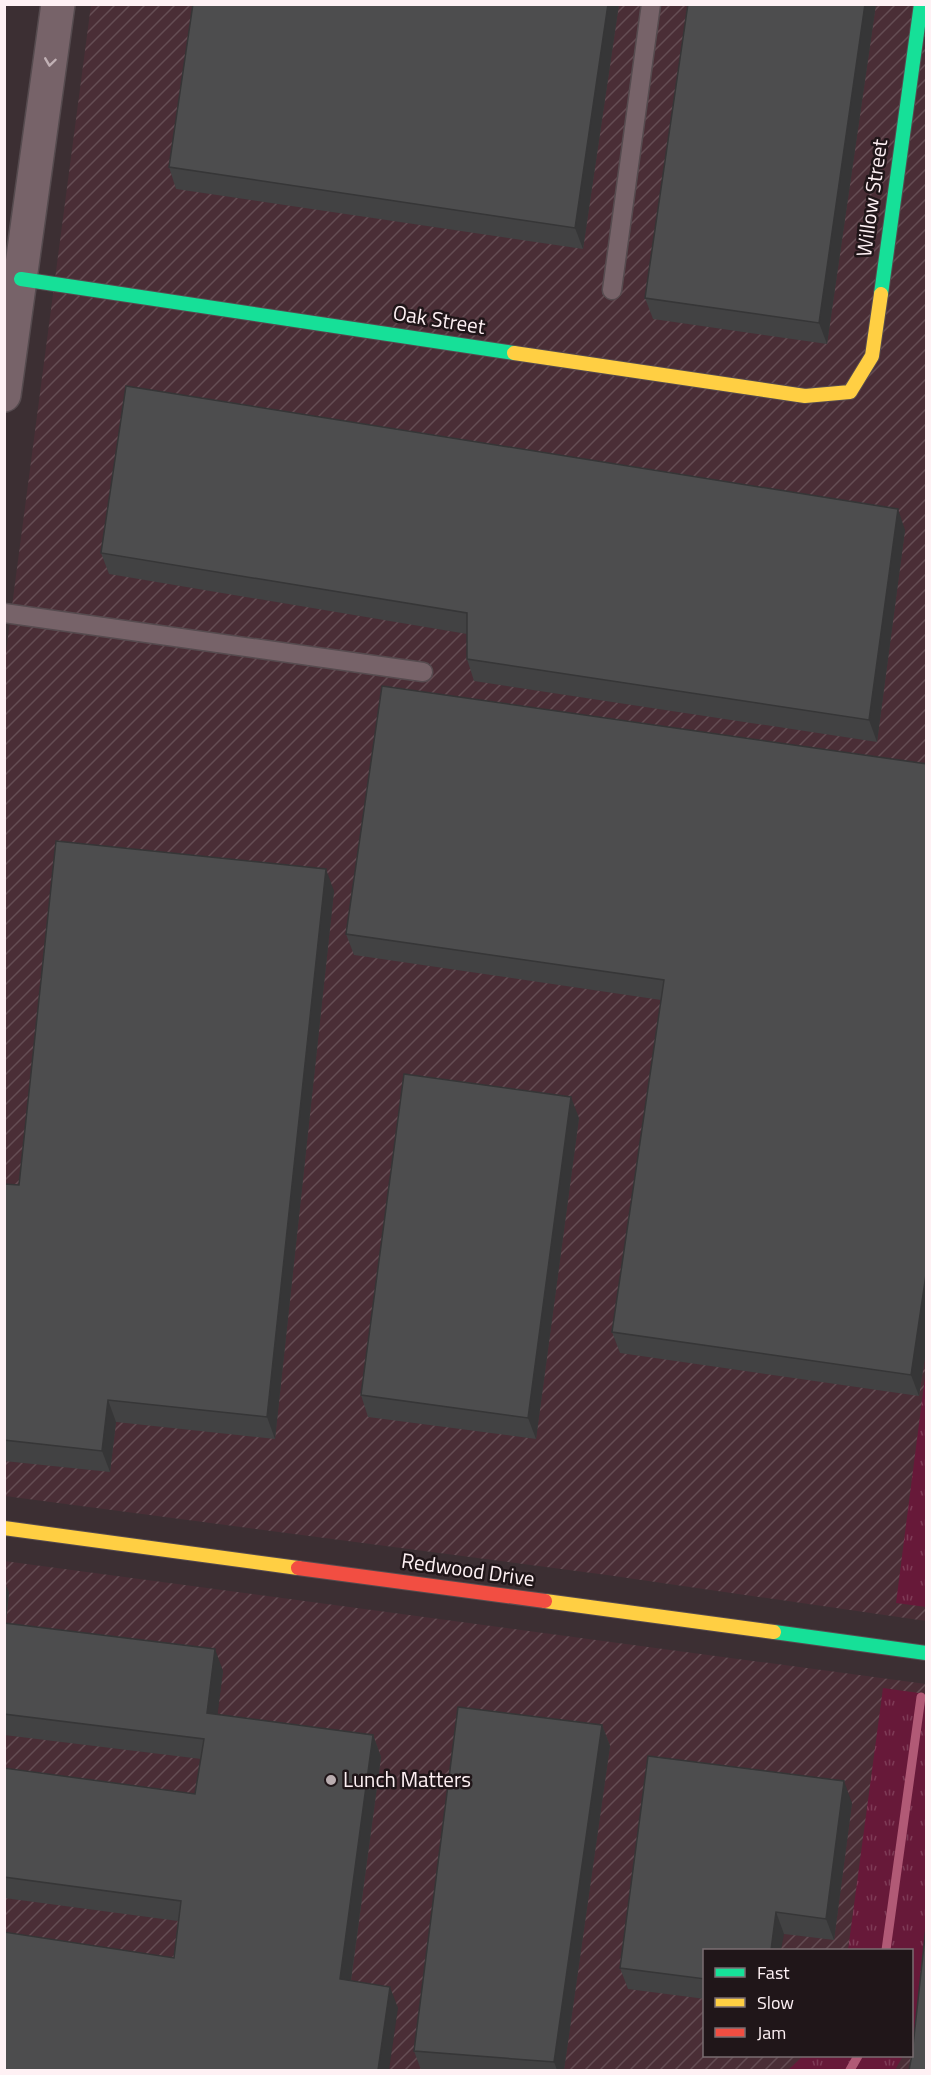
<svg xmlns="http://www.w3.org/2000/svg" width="931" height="2075" font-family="'Titillium Web',sans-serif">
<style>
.industrial{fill:url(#industrial-furrows);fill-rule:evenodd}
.park{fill:url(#park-tufts)}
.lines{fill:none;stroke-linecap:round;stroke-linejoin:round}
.stream{stroke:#b15a76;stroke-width:9}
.lane-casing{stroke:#564b4f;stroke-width:21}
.street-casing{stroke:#564b4f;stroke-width:36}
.fast-casing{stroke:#564b4f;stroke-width:16}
.slow-casing{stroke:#564b4f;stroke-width:16}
.jam-casing{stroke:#564b4f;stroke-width:16}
.lane{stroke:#776369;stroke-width:18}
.street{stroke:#776369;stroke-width:33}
.fast{stroke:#16e098;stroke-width:14}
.slow{stroke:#ffcf43;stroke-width:14}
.jam{stroke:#f24e42;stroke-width:14}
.wall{fill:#424243}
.shaded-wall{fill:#363637}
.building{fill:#4d4d4e;stroke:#363637;stroke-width:1.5}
.oneway{stroke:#c1b1b5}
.poi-dot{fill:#baadb0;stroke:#201619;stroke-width:2}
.labels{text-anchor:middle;stroke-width:5;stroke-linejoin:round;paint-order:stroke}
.street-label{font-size:21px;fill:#fef1f4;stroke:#201619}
.poi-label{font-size:21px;fill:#fef1f4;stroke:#201619;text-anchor:start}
</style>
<defs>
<pattern id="industrial-furrows" width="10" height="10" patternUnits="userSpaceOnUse" patternTransform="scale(1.5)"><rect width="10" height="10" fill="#4a2e36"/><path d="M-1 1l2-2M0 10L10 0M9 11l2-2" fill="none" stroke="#654d54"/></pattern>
<pattern id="park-tufts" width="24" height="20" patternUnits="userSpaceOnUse" patternTransform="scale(1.5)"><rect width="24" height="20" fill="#671939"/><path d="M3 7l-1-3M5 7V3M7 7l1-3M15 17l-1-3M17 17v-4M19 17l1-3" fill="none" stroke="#7e3b56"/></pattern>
</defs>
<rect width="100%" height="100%" fill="#3c2f33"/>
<!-- industrial -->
<g class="industrial">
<polygon points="91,5 926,5 926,1621 607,1575 5,1496 4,667"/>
<path d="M4,1561L926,1684V2070H5ZM704,1950H912V2056H704Z"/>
</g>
<!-- park -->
<g class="park">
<polygon points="926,1369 926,1607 896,1603"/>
<polygon points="883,1688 926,1694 926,1981 920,2011 912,2037 912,1950 848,1950"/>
<polygon points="803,2056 903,2056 895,2070 788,2070"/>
</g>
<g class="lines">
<!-- stream -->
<g class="stream">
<polyline points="886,1950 921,1697"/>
<polyline points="850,2070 858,2056"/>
</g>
<defs>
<g id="lane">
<polyline points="612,290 651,4"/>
<polyline points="4,613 423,672"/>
</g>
<polyline id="street" points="4,395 58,4"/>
<g id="fast">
<polyline points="21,279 514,353"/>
<polyline points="881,294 921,4"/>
<polyline points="774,1632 926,1653"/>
</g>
<g id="slow">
<polyline points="514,353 805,396 850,392 872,356 881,294"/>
<polyline points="4,1528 298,1568"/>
<polyline points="545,1601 774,1632"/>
</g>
<polyline id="jam" points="298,1568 545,1601"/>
</defs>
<!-- lane casing -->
<use href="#lane" class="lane-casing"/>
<!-- street casing -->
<use href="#street" class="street-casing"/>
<!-- fast casing -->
<use href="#fast" class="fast-casing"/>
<!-- slow casing -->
<use href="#slow" class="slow-casing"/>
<!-- jam casing -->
<use href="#jam" class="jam-casing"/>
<!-- lane -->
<use href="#lane" class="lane"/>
<!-- street -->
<use href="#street" class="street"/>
<!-- fast -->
<use href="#fast" class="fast"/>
<!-- slow -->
<use href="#slow" class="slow"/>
<!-- jam -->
<use href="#jam" class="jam"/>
</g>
<!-- wall -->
<g class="wall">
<polygon points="193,4 619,4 583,249 176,189 169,167"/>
<polygon points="876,4 827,344 653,319 645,298"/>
<polygon points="905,530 877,742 474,681 467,659 467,634 109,574 101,553"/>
<polygon points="927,764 927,1344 919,1396 620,1353 612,1332 661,1000 354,955 346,934"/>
<polygon points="334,891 275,1439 116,1422 110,1472 4,1461 4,1184 19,1185"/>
<polygon points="579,1118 536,1439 368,1417 361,1395"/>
<polygon points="4,1580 9,1593 6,1623 223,1671 217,1715 373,1735 381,1757 351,1981 398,2008 174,1958 178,1921 4,1898 4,1768 195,1794 201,1759 4,1735"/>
<polygon points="602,1725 610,1746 564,2070 421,2070 414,2051"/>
<polygon points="852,1803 834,1940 784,1934 705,1950 705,1999 628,1989 620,1968"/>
</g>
<!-- shaded-wall -->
<g class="shaded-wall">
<polygon points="608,4 619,4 583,249 575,228"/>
<polygon points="865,4 876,4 827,344 819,323"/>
<polygon points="898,509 905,530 877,742 869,720"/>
<polygon points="326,869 334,891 275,1439 267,1417"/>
<polygon points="571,1097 579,1118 536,1439 528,1418"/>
<polygon points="927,1268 927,1344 919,1396 911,1375"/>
<polygon points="108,1400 116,1422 110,1472 102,1451"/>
<polygon points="4,1580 9,1593 4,1632"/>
<polygon points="215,1649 223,1671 215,1735 207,1713"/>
<polygon points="602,1725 610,1746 564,2070 557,2070 554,2062"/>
<polygon points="373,1735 381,1757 348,2001 340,1979"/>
<polygon points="844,1781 852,1803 834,1940 826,1919"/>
<polygon points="776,1912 784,1934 781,1950 771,1950"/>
<polygon points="390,1987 398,2008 389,2070 378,2070"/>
</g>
<!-- building -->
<g class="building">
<polygon points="193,4 608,4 575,228 169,167"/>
<polygon points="688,4 865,4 819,323 645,298"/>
<polygon points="126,386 898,509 869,720 467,659 467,613 101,553"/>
<polygon points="382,686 927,764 927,1268 911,1375 612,1332 664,980 346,934"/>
<polygon points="56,841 326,869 267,1417 108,1400 102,1451 4,1440 4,1184 19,1185"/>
<polygon points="404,1074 571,1097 528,1418 361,1395"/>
<polygon points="4,1623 215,1649 207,1713 373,1735 340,1979 390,1987 378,2070 4,2070 4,1932 174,1958 181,1901 4,1877 4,1768 195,1794 204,1739 4,1714"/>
<polygon points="458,1707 602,1725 554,2062 414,2051"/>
<polygon points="648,1756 844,1781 826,1919 776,1912 771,1950 705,1950 705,1979 620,1968"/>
<polygon points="927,1918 927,2070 909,2070 912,2055"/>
</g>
<!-- one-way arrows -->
<defs><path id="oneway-chevron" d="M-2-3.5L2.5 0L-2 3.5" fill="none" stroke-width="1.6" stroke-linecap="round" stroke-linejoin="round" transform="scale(1.5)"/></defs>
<use class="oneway" href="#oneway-chevron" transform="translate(50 62) rotate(98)"/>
<!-- markers -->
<circle class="poi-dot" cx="331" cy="1780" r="6"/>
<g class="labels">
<!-- street labels -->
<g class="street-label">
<text transform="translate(872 198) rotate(-82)" y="7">Willow Street</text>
<text transform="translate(439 320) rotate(9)" y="7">Oak Street</text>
<text transform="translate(468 1570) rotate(8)" y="7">Redwood Drive</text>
</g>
<!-- poi labels -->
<g class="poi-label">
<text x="343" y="1787">Lunch Matters</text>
</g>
</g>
<!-- border -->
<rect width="931" height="2075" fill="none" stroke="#fef1f4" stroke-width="12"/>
<!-- legend -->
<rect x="703" y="1949" width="210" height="108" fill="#201619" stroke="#796e71" stroke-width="1.5"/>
<rect x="715" y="1968" width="30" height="9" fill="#16e098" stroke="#796e71" stroke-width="1.5"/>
<text x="757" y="1979" font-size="18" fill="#fef1f4">Fast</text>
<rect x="715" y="1998" width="30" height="9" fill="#ffcf43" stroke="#796e71" stroke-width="1.5"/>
<text x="757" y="2009" font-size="18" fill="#fef1f4">Slow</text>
<rect x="715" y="2028" width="30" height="9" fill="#f24e42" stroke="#796e71" stroke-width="1.5"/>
<text x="757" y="2039" font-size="18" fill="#fef1f4">Jam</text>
</svg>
